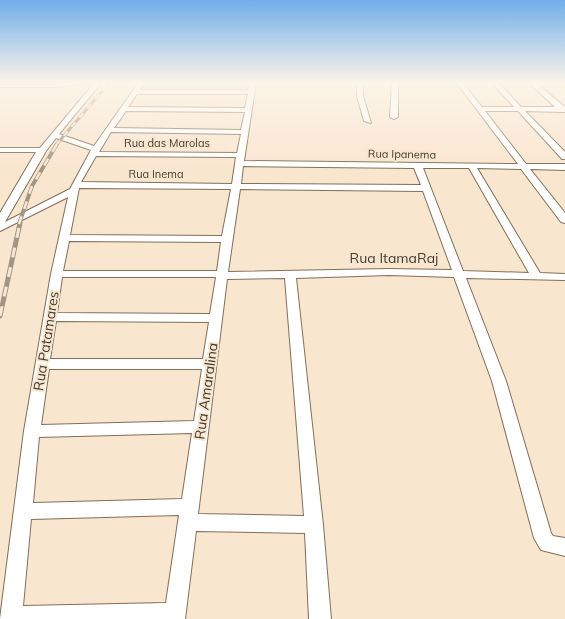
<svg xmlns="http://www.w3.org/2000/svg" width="565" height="619" font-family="Mulish,sans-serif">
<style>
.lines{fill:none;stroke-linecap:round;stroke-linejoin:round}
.street-casing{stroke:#806f5b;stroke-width:2}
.street{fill:#fff;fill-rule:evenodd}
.rail-far2-casing{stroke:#a29584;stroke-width:3}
.rail-far1-casing{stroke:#a29584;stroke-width:4}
.rail-casing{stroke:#a29584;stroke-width:5}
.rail-far2{stroke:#f9e6cf;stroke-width:2;stroke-dasharray:6;stroke-linecap:butt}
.rail-far1{stroke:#f9e6cf;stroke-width:2.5;stroke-dasharray:8;stroke-linecap:butt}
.rail{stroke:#f9e6cf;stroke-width:3;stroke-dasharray:10;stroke-linecap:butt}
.labels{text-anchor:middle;stroke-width:4;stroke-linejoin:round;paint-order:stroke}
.far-street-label{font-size:11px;fill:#423b32;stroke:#f9e6cf}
.street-label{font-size:14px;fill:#423b32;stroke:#f9e6cf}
</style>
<rect width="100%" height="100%" fill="#f9e6cf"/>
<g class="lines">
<defs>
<g id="street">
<polygon points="95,82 56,87 0,87 0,83"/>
<path d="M95,82H102L59,134L94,146L139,82H145L140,90H248L250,82H256L244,161L518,164L456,82H462L482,107H514L491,82H498L521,107H555L528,82H535L565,107V112H563L525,111L565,152V159H562L518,111H485L526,164H565V170L530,169L565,213V223L561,222L521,169L477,168L540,273L565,274V280L466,278L506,381L551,533L553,536L565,538V556L541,550L534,538L492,381L454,277L389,275L296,278L323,525L331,619H309L305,533L196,531L185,619H0L24,431L51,274L68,197L0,231V213L36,152H0V148H40ZM137,94H248L245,108L128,107ZM126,111L245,112L241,130L114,128ZM111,132L241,134L237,153L99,152ZM56,138L91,150L70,189L5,222L46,151ZM96,156L236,157L232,184L81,182ZM243,166L414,168L421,185L241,184ZM423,168H469L529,273L463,271ZM79,188L231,189L222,236L70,235ZM240,189L423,191L452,270L389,269L228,272ZM69,241L221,242L217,271H63ZM62,277H216L210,314L57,313ZM285,278L304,516L198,514L227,279ZM56,321L209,322L203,359H50ZM49,369H202L194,421L41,425ZM192,433L182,499L33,503L39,437ZM179,515L166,603L23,606L31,519Z"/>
<polygon points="357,82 363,82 363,96 371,123 364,121 357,96"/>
<polygon points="392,82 398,82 398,117 394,119 390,117"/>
</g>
</defs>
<!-- street casing -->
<use href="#street" class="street-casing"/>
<!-- street -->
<use href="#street" class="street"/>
<defs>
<polyline id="rail-far2" points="56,145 110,82"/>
<polyline id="rail-far1" points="19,224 32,186 57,144"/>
<polyline id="rail" points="0,316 20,223"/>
</defs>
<!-- rail-far2 casing -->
<use href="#rail-far2" class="rail-far2-casing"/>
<!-- rail-far1 casing -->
<use href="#rail-far1" class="rail-far1-casing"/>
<!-- rail casing -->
<use href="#rail" class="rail-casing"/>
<!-- rail-far2 -->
<use href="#rail-far2" class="rail-far2"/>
<!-- rail-far1 -->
<use href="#rail-far1" class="rail-far1"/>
<!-- rail -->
<use href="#rail" class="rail"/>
</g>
<!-- sky -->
<linearGradient id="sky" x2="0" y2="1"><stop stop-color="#70aeea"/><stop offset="0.49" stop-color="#fcf4e9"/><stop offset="1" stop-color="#fcf4e9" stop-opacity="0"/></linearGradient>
<rect width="565" height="169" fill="url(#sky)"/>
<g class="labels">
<!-- far-street labels -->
<g class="far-street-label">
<text x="167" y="147">Rua das Marolas</text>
<text transform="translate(402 154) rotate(1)" y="4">Rua Ipanema</text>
<text x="156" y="178">Rua Inema</text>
</g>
<!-- street labels -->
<g class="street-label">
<text x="394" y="263">Rua ItamaRaj</text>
<text transform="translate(46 341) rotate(-81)" y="5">Rua Patamares</text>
<text transform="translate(206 391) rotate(-82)" y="5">Rua Amaralina</text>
</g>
</g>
</svg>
